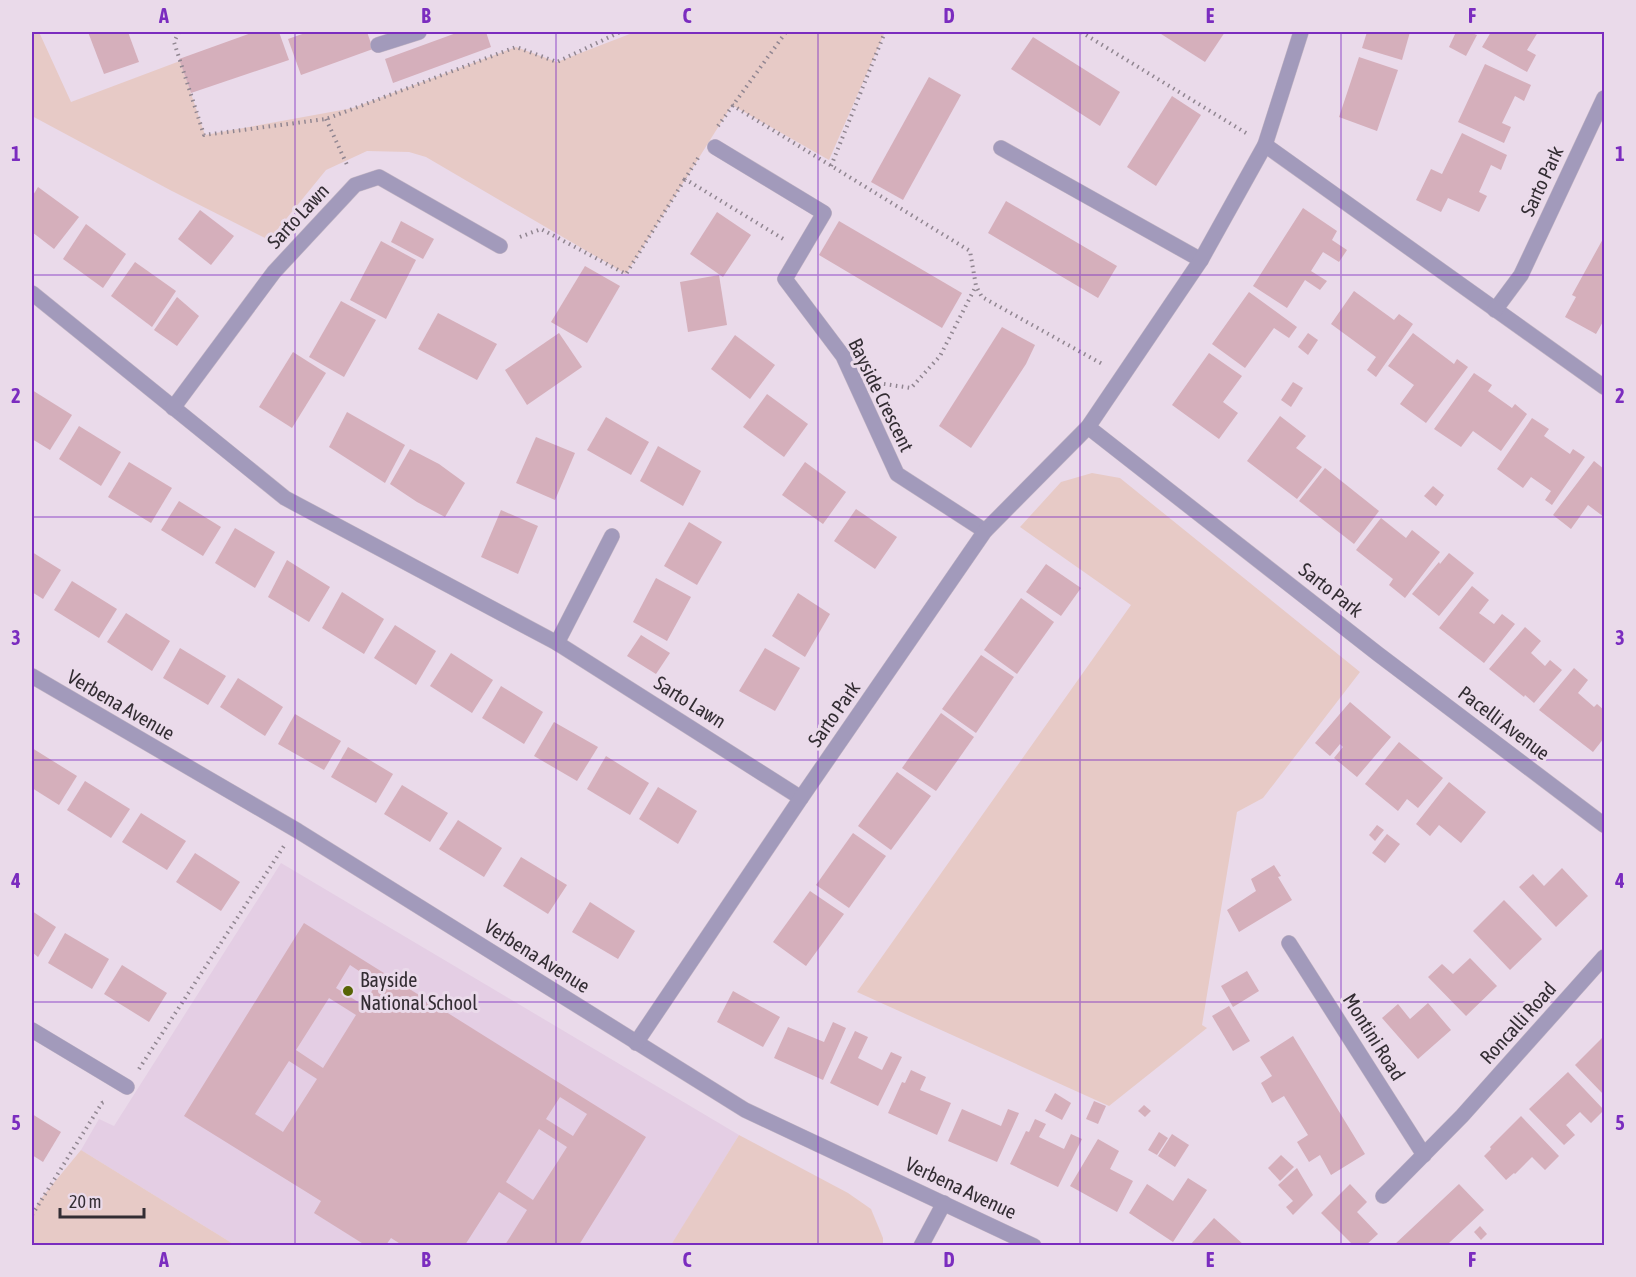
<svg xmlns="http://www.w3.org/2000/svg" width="1636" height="1277" font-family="'Asap Condensed',sans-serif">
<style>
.built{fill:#e4cee4}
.green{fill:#e7cac6}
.building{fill:#d5afbb;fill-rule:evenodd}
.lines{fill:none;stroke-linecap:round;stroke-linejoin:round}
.minor-casing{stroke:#c5b7c5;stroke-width:16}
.path{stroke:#918691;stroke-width:4;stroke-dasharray:1.5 4.5;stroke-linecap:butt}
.minor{stroke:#a29abb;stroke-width:15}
.grid{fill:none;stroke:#7b2cbf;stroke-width:1.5;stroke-opacity:0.55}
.poi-dot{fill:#576405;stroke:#eadaea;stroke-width:2}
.labels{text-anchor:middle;stroke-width:6;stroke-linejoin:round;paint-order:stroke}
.street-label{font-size:20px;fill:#332d33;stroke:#eadaea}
.poi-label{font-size:20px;fill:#332d33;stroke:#eadaea;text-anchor:start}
.neatline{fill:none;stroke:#7b2cbf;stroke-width:2}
.grid-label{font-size:20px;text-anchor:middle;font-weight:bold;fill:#7b2cbf}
</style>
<rect width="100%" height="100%" fill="#eadaea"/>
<!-- built -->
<polygon class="built" points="281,863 739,1135 671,1246 235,1245 81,1150 99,1119 114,1126"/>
<!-- green -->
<g class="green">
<polygon points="32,32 39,32 71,102 180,61 205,135 353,108 516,47 557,62 635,32 868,32 884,34 829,160 732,105 626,274 426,157 409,152 367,151 326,170 269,240 170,190 32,116"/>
<polygon points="1092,473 1120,478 1360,672 1263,798 1237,812 1202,1025 1207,1028 1109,1106 857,992 1131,605 1020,527 1061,482"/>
<polygon points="739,1135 848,1193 871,1209 883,1238 883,1245 671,1245"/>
<polygon points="81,1150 235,1245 32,1245 32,1215 39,1201"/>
</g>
<!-- building -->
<g class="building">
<polygon points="88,32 128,32 139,62 104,74"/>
<polygon points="254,32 279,32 289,60 191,93 179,59"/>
<polygon points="308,32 367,32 373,49 301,75 288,39"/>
<polygon points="459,32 486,32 491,47 393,83 385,59"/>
<polygon points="1158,32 1225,32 1205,62"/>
<polygon points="1367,32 1410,32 1402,60 1362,48"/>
<polygon points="1456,32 1469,32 1477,35 1466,56 1449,47"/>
<polygon points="1491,32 1538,32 1527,50 1536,55 1527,72 1482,47"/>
<polygon points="1033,37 1120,92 1100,126 1011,69"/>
<polygon points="1359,57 1398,70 1377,131 1339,117"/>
<polygon points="1485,64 1531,85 1524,101 1515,96 1502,123 1511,127 1504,143 1458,122"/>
<polygon points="929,77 961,95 903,200 871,182"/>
<polygon points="1172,96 1201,115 1156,186 1127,167"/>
<polygon points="1462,133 1507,155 1501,170 1491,165 1479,192 1487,196 1479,212 1448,198 1441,212 1416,200 1431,169 1442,174"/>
<polygon points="38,187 79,217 54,249 32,232 32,197"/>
<polygon points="1006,201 1117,266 1098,298 988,233"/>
<polygon points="1303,208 1337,231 1332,240 1347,250 1339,262 1323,252 1311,271 1327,281 1320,290 1305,280 1287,308 1253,286"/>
<polygon points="200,210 234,236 211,265 178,239"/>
<polygon points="717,212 751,235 723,277 690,254"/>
<polygon points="401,221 434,239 423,259 391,242"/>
<polygon points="839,221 962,293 942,328 819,255"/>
<polygon points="86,224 126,254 103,288 63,259"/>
<polygon points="1604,237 1604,320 1596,334 1565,317 1576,297 1572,295"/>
<polygon points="381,241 416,260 386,319 350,300"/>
<polygon points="135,262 176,291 152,327 111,296"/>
<polygon points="585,266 620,286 587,343 551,322"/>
<polygon points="719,275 727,325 688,332 680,282"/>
<polygon points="1354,291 1394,320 1399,314 1413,324 1376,377 1367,370 1376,357 1331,324"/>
<polygon points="1249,292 1297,327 1289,338 1274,328 1245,368 1212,344"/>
<polygon points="177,297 199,316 177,346 154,330"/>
<polygon points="341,301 376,320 344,377 309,357"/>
<polygon points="438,313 497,344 477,380 418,349"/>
<polygon points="1002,327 1035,345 1026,364 971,448 939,426"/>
<polygon points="559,333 582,367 527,405 505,370"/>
<polygon points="1308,333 1318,340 1308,355 1298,347"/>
<polygon points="1413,333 1454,364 1457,359 1468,367 1426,423 1400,404 1414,385 1388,366"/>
<polygon points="735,335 775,365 750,399 711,369"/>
<polygon points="293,352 326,373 292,428 259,407"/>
<polygon points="1209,353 1242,376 1223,402 1238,413 1219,439 1172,405"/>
<polygon points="1474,373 1492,385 1488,391 1512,408 1515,404 1527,414 1501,451 1473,431 1461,447 1434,429"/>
<polygon points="1293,382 1303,388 1291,407 1281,400"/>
<polygon points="32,390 72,415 50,450 32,439"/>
<polygon points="767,394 808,424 784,457 743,427"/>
<polygon points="347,412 405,445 385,483 329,447"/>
<polygon points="1280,416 1306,436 1296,448 1322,467 1297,499 1247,461"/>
<polygon points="606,417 649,442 631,475 587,450"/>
<polygon points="1532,418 1549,429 1544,436 1570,454 1573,449 1585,457 1552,505 1545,500 1551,491 1531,477 1523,488 1497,469"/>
<polygon points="79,426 121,452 101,486 59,459"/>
<polygon points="536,437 575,453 555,500 516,483"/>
<polygon points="658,446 701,471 683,506 640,481"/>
<polygon points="410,449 439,464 465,483 445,517 417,502 390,484"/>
<polygon points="1594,461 1604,469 1604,517 1588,505 1571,529 1553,515"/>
<polygon points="129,462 172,488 151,523 108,497"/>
<polygon points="805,462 846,492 823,524 782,495"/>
<polygon points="1325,468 1379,511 1354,544 1299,501"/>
<polygon points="1433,486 1444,495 1436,506 1424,496"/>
<polygon points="179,501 221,527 203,556 161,530"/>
<polygon points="856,509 897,537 875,569 834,541"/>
<polygon points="501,510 538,526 518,574 481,557"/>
<polygon points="1381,518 1406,538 1412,530 1440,552 1405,598 1389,585 1393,579 1356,550"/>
<polygon points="689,522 722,542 697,585 664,566"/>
<polygon points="235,528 275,552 255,588 215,563"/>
<polygon points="32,552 61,570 43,599 32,592"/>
<polygon points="1449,553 1474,573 1439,616 1412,594 1439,562 1440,564"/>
<polygon points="287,560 330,587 309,622 268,597"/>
<polygon points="1046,564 1081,588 1061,616 1026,592"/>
<polygon points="656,578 691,597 667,641 633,622"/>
<polygon points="72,581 117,609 99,638 54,610"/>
<polygon points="1472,586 1489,600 1479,613 1494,624 1502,614 1515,624 1484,663 1439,628"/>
<polygon points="342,592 384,619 364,654 322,628"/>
<polygon points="798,593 830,614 805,657 772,636"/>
<polygon points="1021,598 1054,622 1017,674 984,650"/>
<polygon points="126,613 170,641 152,671 107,642"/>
<polygon points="395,625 436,651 416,685 374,658"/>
<polygon points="1525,627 1541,641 1531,653 1545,666 1550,660 1562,670 1534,703 1525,695 1524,697 1489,669"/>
<polygon points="641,635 670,653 656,674 627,656"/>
<polygon points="180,648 226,676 208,705 163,678"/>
<polygon points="765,648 800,668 775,711 739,691"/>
<polygon points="451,653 493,680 472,713 430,686"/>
<polygon points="981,655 1014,677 976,733 942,709"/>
<polygon points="1574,668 1588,680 1578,693 1594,707 1597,704 1604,710 1604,738 1593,752 1539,710"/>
<polygon points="238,678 283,707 265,736 220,707"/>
<polygon points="501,686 543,712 524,744 482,718"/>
<polygon points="1350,702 1391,737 1357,777 1334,758 1343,747 1340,744 1330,756 1315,743"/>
<polygon points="941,713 974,737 936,791 902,768"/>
<polygon points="295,714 341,741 324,770 278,744"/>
<polygon points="554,722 598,747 577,781 534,756"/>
<polygon points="1399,742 1443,778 1418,808 1407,799 1398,811 1365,784"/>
<polygon points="348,747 393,774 376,803 331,777"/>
<polygon points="32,748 77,776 59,805 32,788"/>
<polygon points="606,756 649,783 630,815 587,789"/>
<polygon points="897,772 931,796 891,850 858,826"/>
<polygon points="85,781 130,809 111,838 67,810"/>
<polygon points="1449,782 1486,812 1461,843 1439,825 1430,836 1416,824"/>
<polygon points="402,785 448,813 430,842 384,814"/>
<polygon points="658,787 697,811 678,844 639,819"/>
<polygon points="141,813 186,841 167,870 122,842"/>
<polygon points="458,820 502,848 484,877 439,849"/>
<polygon points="1377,825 1384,830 1375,841 1369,835"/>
<polygon points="853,833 886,856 849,908 816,885"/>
<polygon points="1387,834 1400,844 1385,863 1372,853"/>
<polygon points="195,853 240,882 221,911 176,882"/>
<polygon points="521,857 567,885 548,914 503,886"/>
<polygon points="1274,865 1281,876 1278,877 1292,900 1239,932 1227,910 1256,891 1251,879"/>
<polygon points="1562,868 1588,896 1556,927 1519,887 1533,874 1544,886"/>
<polygon points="810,891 844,914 806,966 773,942"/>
<polygon points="1504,900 1542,939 1510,970 1473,931"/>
<polygon points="590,902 635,931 618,959 572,932"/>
<polygon points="32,911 56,927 38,957 32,952"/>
<path d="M304,923L646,1137L579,1245H505L527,1210L499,1192L465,1245H402L391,1238L386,1245H365L314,1213L321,1201L184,1116ZM350,965L377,983L363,1005L336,988ZM329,998L356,1015L323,1068L296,1050ZM289,1061L317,1079L283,1132L255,1114ZM560,1097L587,1114L573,1136L546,1119ZM539,1129L567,1147L533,1200L506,1182Z"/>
<polygon points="65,933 109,959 92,989 48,963"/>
<polygon points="1470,958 1497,986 1466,1016 1428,977 1442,964 1453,974"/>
<polygon points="122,965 167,993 149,1022 104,994"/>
<polygon points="1247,971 1259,991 1233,1007 1221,986"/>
<polygon points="733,991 780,1017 763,1047 717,1022"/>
<polygon points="1428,1003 1451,1030 1418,1059 1382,1018 1398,1004 1410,1019"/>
<polygon points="1229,1006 1250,1041 1233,1051 1212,1016"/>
<polygon points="833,1022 846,1028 823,1080 774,1058 788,1027 824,1042"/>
<polygon points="855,1031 868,1037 858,1058 882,1070 891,1052 902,1057 878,1106 830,1083"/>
<polygon points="1293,1036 1365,1154 1331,1175 1320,1155 1309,1162 1297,1142 1308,1135 1284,1096 1272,1103 1261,1083 1272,1076 1260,1057"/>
<polygon points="1604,1036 1604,1095 1575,1065"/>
<polygon points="911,1070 926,1077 920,1090 951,1103 937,1135 888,1113 902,1082 905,1083"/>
<polygon points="1568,1072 1604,1110 1591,1123 1580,1112 1566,1125 1575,1135 1564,1145 1529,1109"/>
<polygon points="1055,1093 1071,1103 1062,1120 1045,1111"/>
<polygon points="1094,1101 1106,1106 1098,1124 1086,1119"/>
<polygon points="1144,1105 1151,1111 1145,1117 1138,1111"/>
<polygon points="962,1109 1001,1126 1008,1109 1019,1113 997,1162 948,1141"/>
<polygon points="32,1114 61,1132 43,1162 32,1155"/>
<polygon points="1521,1116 1559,1156 1545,1170 1532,1157 1515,1174 1514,1173 1506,1180 1484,1156 1491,1149 1490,1147"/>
<polygon points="1035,1119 1046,1124 1039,1137 1064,1149 1071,1134 1082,1139 1058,1187 1010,1164 1026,1131 1029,1132"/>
<polygon points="1159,1132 1168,1138 1157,1155 1148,1150"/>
<polygon points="1172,1134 1189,1145 1175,1167 1158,1156"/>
<polygon points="1098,1139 1119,1151 1110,1169 1133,1181 1117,1212 1070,1186"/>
<polygon points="1281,1155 1294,1167 1280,1181 1268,1168"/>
<polygon points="1297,1168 1313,1195 1293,1215 1286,1207 1293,1201 1278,1185"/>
<polygon points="1188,1178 1207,1190 1173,1242 1129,1213 1147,1184 1173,1201"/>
<polygon points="1350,1184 1367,1202 1357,1212 1378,1234 1366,1245 1353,1245 1321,1213"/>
<polygon points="1459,1184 1484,1210 1449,1243 1451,1245 1394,1245"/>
<polygon points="1214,1218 1244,1245 1191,1244"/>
<polygon points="1480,1226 1487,1234 1481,1240 1474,1232"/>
</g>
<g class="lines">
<defs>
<g id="minor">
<polyline points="378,45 419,32"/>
<polyline points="1265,145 1604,387"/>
<polyline points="715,147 824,213 785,279 843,356 897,474 985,531"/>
<polyline points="1001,148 1201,260"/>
<polyline points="32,293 285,498 557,643 801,798"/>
<polyline points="1495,310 1521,275 1604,98"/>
<polyline points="173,408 274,272 355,185 379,177 500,246"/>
<polyline points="1088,427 1378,654 1604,825"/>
<polyline points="557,643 612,536"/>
<polyline points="32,676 298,831 745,1110 1034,1246"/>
<polyline points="1289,943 1424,1155"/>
<polyline points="32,1030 127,1087"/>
<polyline points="636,1043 801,798 985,531 1088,427 1201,260 1265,145 1301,32"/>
<polyline points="1383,1196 1462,1116 1604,957"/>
<polyline points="921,1246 944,1203"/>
</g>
</defs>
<!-- minor casing -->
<use href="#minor" class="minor-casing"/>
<!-- path -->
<g class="path">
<polyline points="179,32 174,42 204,135 326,119 516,47 557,62 620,32"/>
<polyline points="860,32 871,32"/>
<polyline points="1081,32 1246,133"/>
<polyline points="732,105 970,251 976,286 982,297 1104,365"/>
<polyline points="326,119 348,167"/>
<polyline points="718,126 786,32"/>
<polyline points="698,158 685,179 785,240"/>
<polyline points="831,166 885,32"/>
<polyline points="520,237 541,229 626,274 685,179"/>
<polyline points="878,383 911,388 940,356 976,286"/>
<polyline points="139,1069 284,846"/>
<polyline points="32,1215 102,1103 107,1101"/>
</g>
<!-- minor -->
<use href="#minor" class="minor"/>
</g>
<!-- grid -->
<path class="grid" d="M295,32V1246M556,32V1246M818,32V1246M1080,32V1246M1341,32V1246M32,275H1604M32,517H1604M32,760H1604M32,1002H1604"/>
<!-- markers -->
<circle class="poi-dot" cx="348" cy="991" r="6"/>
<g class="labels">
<!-- street labels -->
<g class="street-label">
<text transform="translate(1542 181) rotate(-65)" y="7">Sarto Park</text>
<text transform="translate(298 216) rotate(-47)" y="7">Sarto Lawn</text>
<text transform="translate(881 395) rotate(64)" y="7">Bayside Crescent</text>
<text transform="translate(1331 590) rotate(38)" y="7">Sarto Park</text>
<text transform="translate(690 702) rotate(32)" y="7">Sarto Lawn</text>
<text transform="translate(121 705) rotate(30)" y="7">Verbena Avenue</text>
<text transform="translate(834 714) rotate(-55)" y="7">Sarto Park</text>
<text transform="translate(1504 723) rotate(37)" y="7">Pacelli Avenue</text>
<text transform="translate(537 956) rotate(32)" y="7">Verbena Avenue</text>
<text transform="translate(1518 1023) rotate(-48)" y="7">Roncalli Road</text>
<text transform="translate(1374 1037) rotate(58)" y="7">Montini Road</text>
<text transform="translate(961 1188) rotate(25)" y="7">Verbena Avenue</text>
</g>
<!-- poi labels -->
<g class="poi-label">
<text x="360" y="987">Bayside<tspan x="360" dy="23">National School</tspan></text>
</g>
</g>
<!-- border -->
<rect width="1636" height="1277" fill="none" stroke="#eadaea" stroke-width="66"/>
<!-- scale -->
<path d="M60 1208v9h84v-9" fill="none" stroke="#332d33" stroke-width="3"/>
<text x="69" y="1208" font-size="18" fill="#332d33" stroke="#eadaea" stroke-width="4.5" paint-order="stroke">20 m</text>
<rect x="33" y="33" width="1570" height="1211" class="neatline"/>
<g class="grid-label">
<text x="164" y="23">A</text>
<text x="426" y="23">B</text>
<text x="687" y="23">C</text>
<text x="949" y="23">D</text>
<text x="1210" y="23">E</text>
<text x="1472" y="23">F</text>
<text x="16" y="161">1</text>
<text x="1620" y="161">1</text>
<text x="16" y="403">2</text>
<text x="1620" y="403">2</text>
<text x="16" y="645">3</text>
<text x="1620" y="645">3</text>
<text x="16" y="888">4</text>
<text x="1620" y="888">4</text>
<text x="16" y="1130">5</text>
<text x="1620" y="1130">5</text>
<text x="164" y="1267">A</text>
<text x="426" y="1267">B</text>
<text x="687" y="1267">C</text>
<text x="949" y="1267">D</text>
<text x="1210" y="1267">E</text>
<text x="1472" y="1267">F</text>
</g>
</svg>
